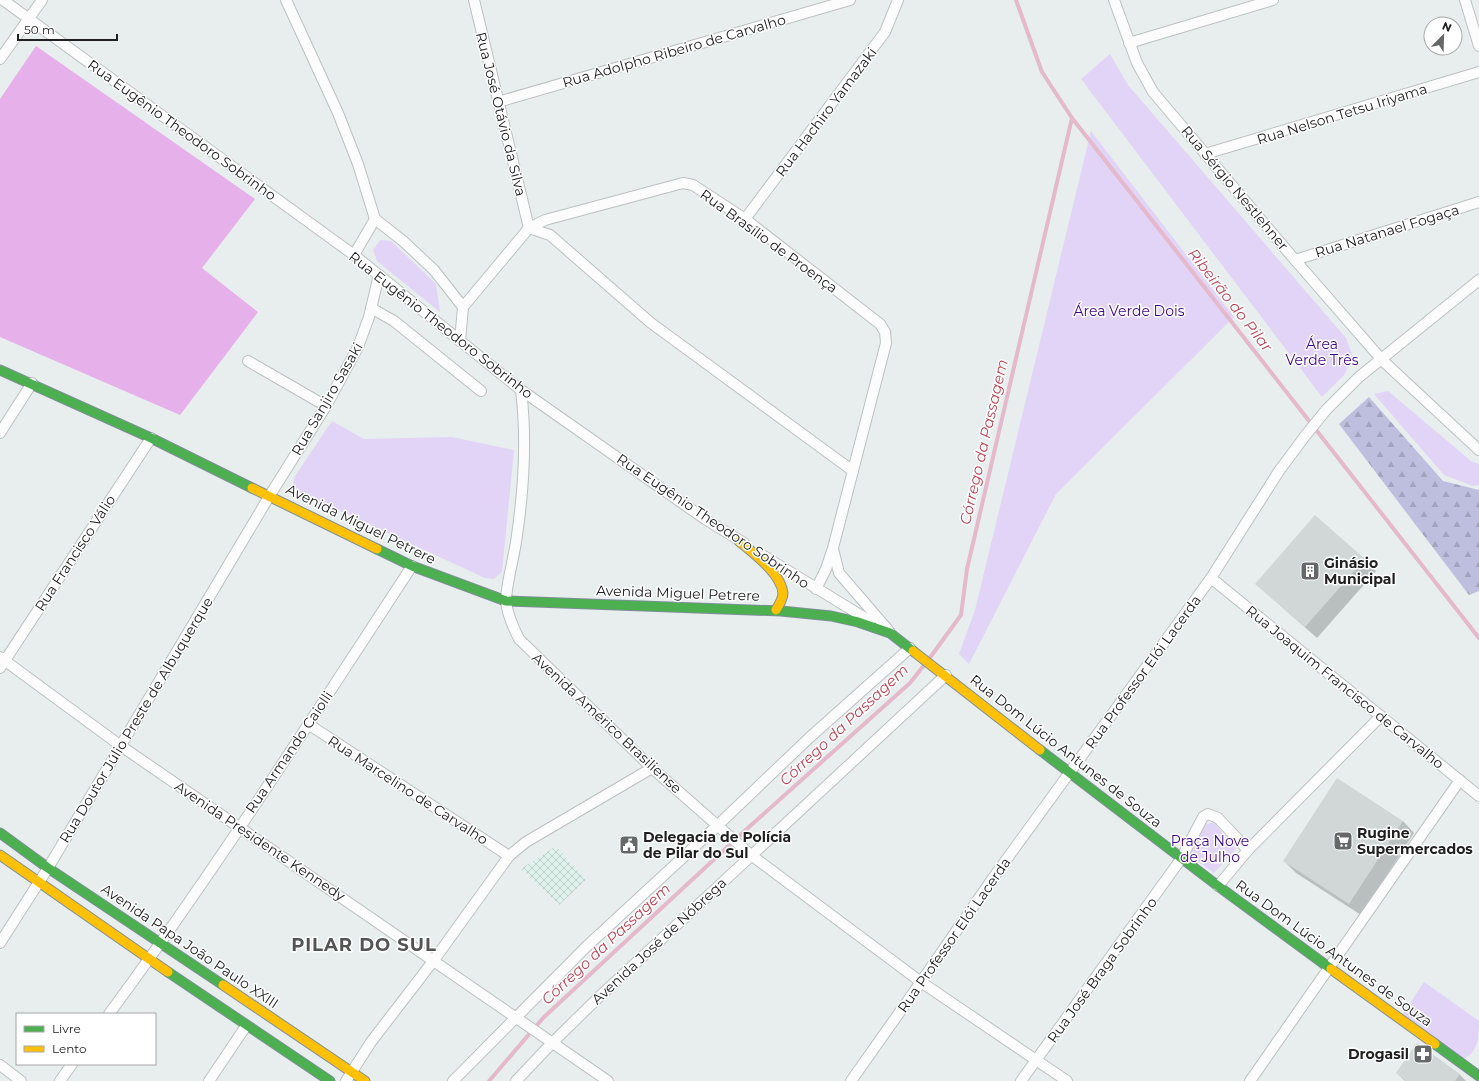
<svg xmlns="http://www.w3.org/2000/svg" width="1479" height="1081" font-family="Montserrat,sans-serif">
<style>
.military{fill:url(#military-cross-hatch)}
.forest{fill:url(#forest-firs)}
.park{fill:#e1d4f7}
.pitch{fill:#e6b0ea}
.shadow{fill:#0003}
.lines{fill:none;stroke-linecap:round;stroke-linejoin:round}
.stream{stroke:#e4b9cb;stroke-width:4}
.building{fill:#d0d7d6}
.street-casing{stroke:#bdc0c0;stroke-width:12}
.fast-casing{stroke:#7f8e99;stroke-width:11}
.slow-casing{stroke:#7f8e99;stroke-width:11}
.street{stroke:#fcfcfc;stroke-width:10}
.fast{stroke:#4caf50;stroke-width:9}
.slow{stroke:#ffc107;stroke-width:9}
.labels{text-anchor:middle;stroke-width:3;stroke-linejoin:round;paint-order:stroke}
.street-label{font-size:14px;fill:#202020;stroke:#fff}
.park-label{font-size:14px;fill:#3e0388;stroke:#fff}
.poi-label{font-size:14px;font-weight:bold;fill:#202020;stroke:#fff;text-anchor:start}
.water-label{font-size:15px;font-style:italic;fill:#b84353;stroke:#fff}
.district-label{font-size:18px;font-weight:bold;letter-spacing:1px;fill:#535353;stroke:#fff}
</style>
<defs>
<pattern id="military-cross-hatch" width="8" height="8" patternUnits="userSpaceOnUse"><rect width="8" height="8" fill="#dff1eb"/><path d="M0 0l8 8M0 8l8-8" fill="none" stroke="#bfcec9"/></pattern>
<pattern id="forest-firs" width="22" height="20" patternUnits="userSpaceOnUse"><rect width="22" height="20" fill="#bebedf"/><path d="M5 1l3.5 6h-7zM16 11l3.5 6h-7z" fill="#a3a3bf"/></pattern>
</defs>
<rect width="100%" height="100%" fill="#e8eeee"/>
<!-- military -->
<polygon class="military" points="556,846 586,880 559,905 521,869"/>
<!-- forest -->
<polygon class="forest" points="1369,397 1443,481 1479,490 1479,591 1469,595 1339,424"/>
<!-- park -->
<g class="park">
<polygon points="1110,54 1128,85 1346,338 1353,357 1344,375 1322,397 1081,79"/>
<polygon points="1091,131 1234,317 1056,494 969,664 959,654 975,610"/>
<polygon points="380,240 391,241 436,284 440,312 377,261 373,250"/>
<polygon points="1388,391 1471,461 1479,464 1479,485 1473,486 1444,475 1374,394"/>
<polygon points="332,421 364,439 452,437 514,450 502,572 494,579 485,578 297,491 293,484 295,476"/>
<polygon points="1213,822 1236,849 1214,873 1185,852 1185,849 1205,825"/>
<path d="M1424,982L1479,1021C1479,1036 1479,1052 1463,1059L1403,1014Z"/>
</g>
<!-- pitch -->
<polygon class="pitch" points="36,46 255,199 202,268 258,312 180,415 0,337 0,99"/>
<!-- shadow -->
<g class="shadow">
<polygon points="1364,560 1376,571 1317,638 1256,584"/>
<polygon points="1403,821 1414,833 1361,915 1296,873 1284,861"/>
<polygon points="1397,1073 1459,1074 1466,1081 1405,1081"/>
</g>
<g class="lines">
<!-- stream -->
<g class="stream">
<polyline points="1016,0 1042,72 1072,118 1479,638"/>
<polyline points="929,659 961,615 967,569 1072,118"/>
<polyline points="489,1081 543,1018 749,827 910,683 925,664"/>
</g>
</g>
<!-- building -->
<g class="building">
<polygon points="1315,515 1365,559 1305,627 1255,584"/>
<polygon points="1337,778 1403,821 1349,904 1283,861"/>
<polygon points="1417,1043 1460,1074 1455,1081 1406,1081 1396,1073"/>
</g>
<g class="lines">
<defs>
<g id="street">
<polyline points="3,0 354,255 521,390 705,519 744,543"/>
<polyline points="286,0 338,113 358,164 375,219 403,241 434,270 463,307"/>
<polyline points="474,0 529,228 550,235 651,323 853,471"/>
<polyline points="1114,0 1137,63 1153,92 1295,260 1382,360 1479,450"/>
<polyline points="1465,0 1479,46"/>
<polyline points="1129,43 1273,0"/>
<polyline points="0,59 42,0"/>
<polyline points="498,102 850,0"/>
<polyline points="1205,154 1479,72"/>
<polyline points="745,219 885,32 898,0"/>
<polyline points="354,255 375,219"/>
<polyline points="1295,260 1479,202"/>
<polyline points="371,308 394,321 481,391"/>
<polyline points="460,341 463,307 529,228 545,220 683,183 693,185 745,219 880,324 885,332 886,343 833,548 826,569 816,589"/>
<polyline points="248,361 326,406"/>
<path d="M521,390C527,439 524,487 517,535C515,554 506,584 506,601C507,614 513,627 519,639L652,768L751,855L921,982L1067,1081"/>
<polyline points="0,433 32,383"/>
<polyline points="833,549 839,573 889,631"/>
<polyline points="764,556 870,621"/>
<polyline points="1211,578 1479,796"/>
<polyline points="0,657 121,746 608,1081"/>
<polyline points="0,668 151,438"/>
<polyline points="308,724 509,856"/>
<polyline points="1218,886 1248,850 1381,716"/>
<polyline points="0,943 48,868 270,495 326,406 358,347 369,317 379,275"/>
<path d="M109,1014C216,869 313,717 412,566"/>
<polyline points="0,1065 21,1081"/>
<polyline points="60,1081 72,1064"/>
<polyline points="209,1081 246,1026"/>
<polyline points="346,1081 371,1042 434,960 509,856 526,842 652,768"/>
<polyline points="453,1081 587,946 717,826 809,738 910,648"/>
<polyline points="516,1081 552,1043 599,997 946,675"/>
<polyline points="851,1081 921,982 993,878 1211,578 1279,471 1305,436 1326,410 1359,377 1479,280"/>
<polyline points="1021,1081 1181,859 1203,817 1208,814 1218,818 1248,850"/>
<polyline points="1250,1081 1460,780"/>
</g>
<g id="fast">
<polyline points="0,370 151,438 252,488"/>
<polyline points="377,549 412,566 506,601 781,611 831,616 858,622 890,633 913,651"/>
<polyline points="1040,750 1218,886 1331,969"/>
<polyline points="0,833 48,868 223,985"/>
<polyline points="168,972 330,1081"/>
<polyline points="1435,1044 1479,1076"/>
</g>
<g id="slow">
<polyline points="252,488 377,549"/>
<path d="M739,541C753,553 781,573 783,593C783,599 779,605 776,610"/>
<polyline points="913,651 1040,750"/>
<polyline points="0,855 168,972"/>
<polyline points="1331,969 1435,1044"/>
<polyline points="223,985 365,1081"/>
</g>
</defs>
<!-- street casing -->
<use href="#street" class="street-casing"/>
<!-- fast casing -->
<use href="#fast" class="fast-casing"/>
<!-- slow casing -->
<use href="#slow" class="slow-casing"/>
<!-- street -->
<use href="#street" class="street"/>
<!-- fast -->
<use href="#fast" class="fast"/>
<!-- slow -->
<use href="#slow" class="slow"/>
</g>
<!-- icons -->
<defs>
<symbol id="building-square" viewBox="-11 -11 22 22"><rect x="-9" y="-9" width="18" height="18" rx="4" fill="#666868" stroke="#fff"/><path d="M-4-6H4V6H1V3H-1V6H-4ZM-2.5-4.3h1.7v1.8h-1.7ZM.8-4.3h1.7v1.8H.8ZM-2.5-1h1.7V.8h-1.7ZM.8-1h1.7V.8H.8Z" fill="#fff"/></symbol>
<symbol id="supermarket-square" viewBox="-11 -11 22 22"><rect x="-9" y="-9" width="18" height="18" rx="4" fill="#666868" stroke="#fff"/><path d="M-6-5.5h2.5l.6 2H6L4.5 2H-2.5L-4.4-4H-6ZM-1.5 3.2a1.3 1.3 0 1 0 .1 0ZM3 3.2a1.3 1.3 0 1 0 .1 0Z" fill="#fff"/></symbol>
<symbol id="civic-square" viewBox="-11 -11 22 22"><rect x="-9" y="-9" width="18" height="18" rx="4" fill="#666868" stroke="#fff"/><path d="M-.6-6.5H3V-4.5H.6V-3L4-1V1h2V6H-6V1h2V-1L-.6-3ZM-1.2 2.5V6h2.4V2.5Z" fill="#fff"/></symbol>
<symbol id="pharmacy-square" viewBox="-11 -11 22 22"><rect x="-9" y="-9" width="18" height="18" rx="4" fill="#666868" stroke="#fff"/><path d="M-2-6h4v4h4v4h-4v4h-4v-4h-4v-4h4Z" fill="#fff"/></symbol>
</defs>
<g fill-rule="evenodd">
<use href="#building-square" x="1299" y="560" width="22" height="22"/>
<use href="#supermarket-square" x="1332" y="830" width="22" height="22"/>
<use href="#civic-square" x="618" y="834" width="22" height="22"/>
<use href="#pharmacy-square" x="1412" y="1043" width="22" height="22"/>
</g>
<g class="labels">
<!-- street labels -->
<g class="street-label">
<text transform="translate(674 51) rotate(-16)" y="5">Rua Adolpho Ribeiro de Carvalho</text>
<text transform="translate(826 112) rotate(-53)" y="5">Rua Hachiro Yamazaki</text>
<text transform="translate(501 114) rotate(76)" y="5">Rua José Otávio da Silva</text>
<text transform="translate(1342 114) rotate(-17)" y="5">Rua Nelson Tetsu Iriyama</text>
<text transform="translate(182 130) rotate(36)" y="5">Rua Eugênio Theodoro Sobrinho</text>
<text transform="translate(1235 188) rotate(50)" y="5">Rua Sérgio Nestlehner</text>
<text transform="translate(1387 231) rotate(-17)" y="5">Rua Natanael Fogaça</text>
<text transform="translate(769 241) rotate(36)" y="5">Rua Brasílio de Proença</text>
<text transform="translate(441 325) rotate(38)" y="5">Rua Eugênio Theodoro Sobrinho</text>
<text transform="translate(327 399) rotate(-60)" y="5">Rua Sanjiro Sasaki</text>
<text transform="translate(713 521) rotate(34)" y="5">Rua Eugênio Theodoro Sobrinho</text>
<text transform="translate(361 524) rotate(26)" y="5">Avenida Miguel Petrere</text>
<text transform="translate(75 553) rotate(-57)" y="5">Rua Francisco Válio</text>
<text transform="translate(678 593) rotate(2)" y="5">Avenida Miguel Petrere</text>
<text transform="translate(1143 672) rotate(-54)" y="5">Rua Professor Elói Lacerda</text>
<text transform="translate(1345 687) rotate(39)" y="5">Rua Joaquim Francisco de Carvalho</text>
<text transform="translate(136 720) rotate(-59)" y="5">Rua Doutor Júlio Preste de Albuquerque</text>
<text transform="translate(607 723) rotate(43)" y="5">Avenida Américo Brasiliense</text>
<text transform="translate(1066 751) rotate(38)" y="5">Rua Dom Lúcio Antunes de Souza</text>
<text transform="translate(289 752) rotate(-56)" y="5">Rua Armando Caiolli</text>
<text transform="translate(408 790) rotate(33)" y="5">Rua Marcelino de Carvalho</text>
<text transform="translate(260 841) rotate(34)" y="5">Avenida Presidente Kennedy</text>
<text transform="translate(954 935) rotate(-55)" y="5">Rua Professor Elói Lacerda</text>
<text transform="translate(659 941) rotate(-43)" y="5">Avenida José de Nóbrega</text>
<text transform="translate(190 946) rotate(34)" y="5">Avenida Papa João Paulo XXIII</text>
<text transform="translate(1334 953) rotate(36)" y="5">Rua Dom Lúcio Antunes de Souza</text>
<text transform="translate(1102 970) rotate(-54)" y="5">Rua José Braga Sobrinho</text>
</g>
<!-- park labels -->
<g class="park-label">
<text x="1129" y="316">Área Verde Dois</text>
<text x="1322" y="349">Área<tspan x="1322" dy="16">Verde Três</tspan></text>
<text x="1210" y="846">Praça Nove<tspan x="1210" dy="16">de Julho</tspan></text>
</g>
<!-- poi labels -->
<g class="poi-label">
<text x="1324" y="568">Ginásio<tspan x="1324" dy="16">Municipal</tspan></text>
<text x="1357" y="838">Rugine<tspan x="1357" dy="16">Supermercados</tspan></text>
<text x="643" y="842">Delegacia de Polícia<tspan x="643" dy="16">de Pilar do Sul</tspan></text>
<text x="1409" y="1059" text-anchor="end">Drogasil</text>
</g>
<!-- water labels -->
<g class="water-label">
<text transform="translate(1230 300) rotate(52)" y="5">Ribeirão do Pilar</text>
<text transform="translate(984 442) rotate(-77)" y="5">Córrego da Passagem</text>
<text transform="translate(844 725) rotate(-43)" y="5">Córrego da Passagem</text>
<text transform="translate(606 944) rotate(-43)" y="5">Córrego da Passagem</text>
</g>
<!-- district labels -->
<g class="district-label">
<text x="364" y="951">PILAR DO SUL</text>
</g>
</g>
<!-- legend -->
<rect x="16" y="1013" width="140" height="52" fill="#ffffff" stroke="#a6a6a6"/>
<rect x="24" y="1026" width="20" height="6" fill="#4caf50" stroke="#a6a6a6"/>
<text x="52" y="1033" font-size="12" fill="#202020">Livre</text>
<rect x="24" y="1046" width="20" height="6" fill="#ffc107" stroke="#a6a6a6"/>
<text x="52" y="1053" font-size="12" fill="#202020">Lento</text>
<!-- north arrow -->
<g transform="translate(1443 36) rotate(23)"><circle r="19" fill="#ffffff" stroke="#a6a6a6"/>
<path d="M0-3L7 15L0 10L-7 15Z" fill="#666868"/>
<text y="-6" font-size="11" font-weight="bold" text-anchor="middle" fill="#202020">N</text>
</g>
<!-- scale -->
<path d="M18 34v6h99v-6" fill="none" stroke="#202020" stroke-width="2"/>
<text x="24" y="34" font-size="12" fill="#202020" stroke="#ffffff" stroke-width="3" paint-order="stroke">50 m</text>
</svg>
